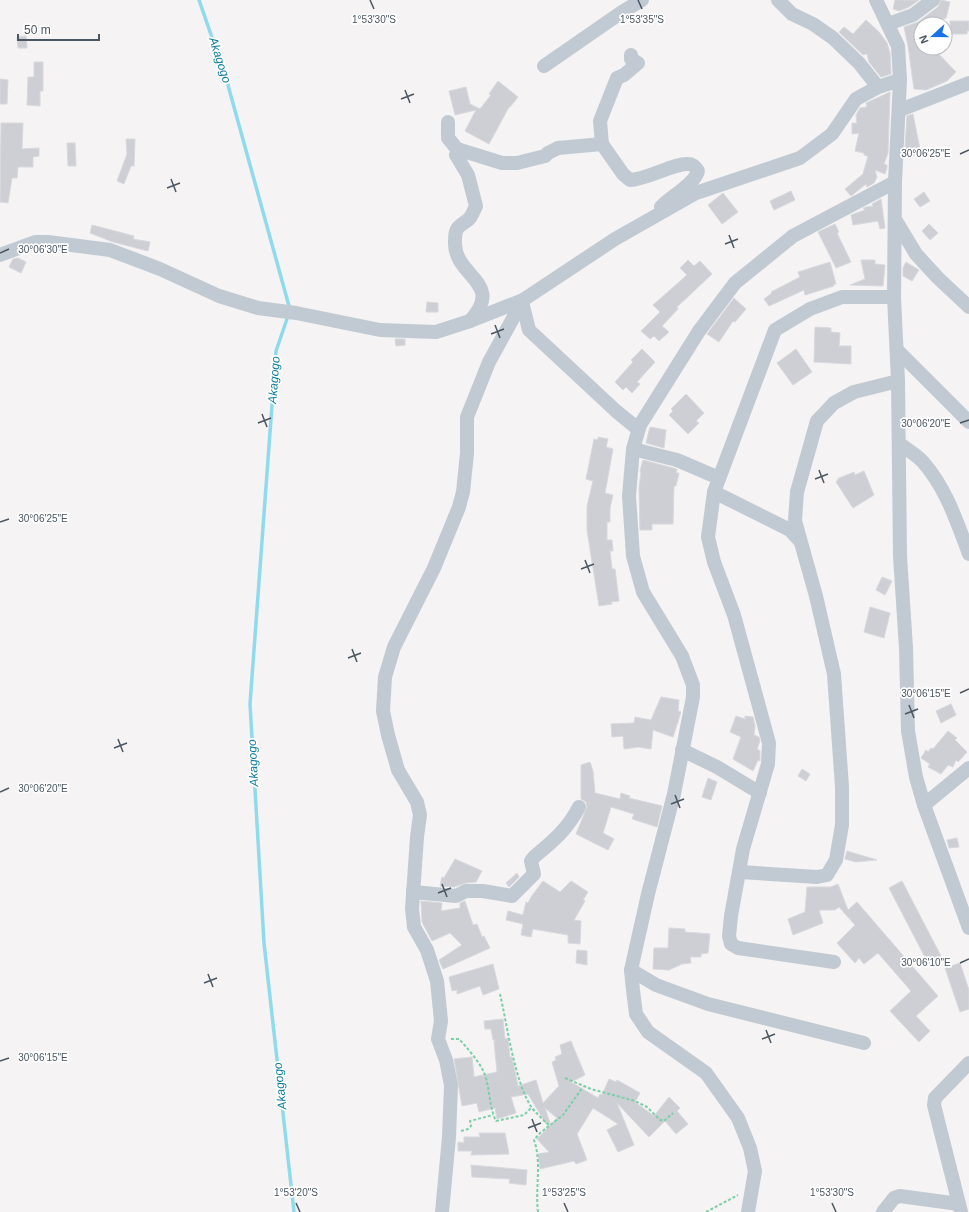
<svg xmlns="http://www.w3.org/2000/svg" width="969" height="1212" font-family="Helvetica,sans-serif">
<style>
.lines{fill:none;stroke-linecap:round;stroke-linejoin:round}
.stream{stroke:#90daee;stroke-width:3.5}
.building{fill:#cdcfd5;stroke:#d7d9de}
.path{stroke:#7ad0a6;stroke-width:2;stroke-dasharray:3 2;stroke-linecap:butt}
.minor{stroke:#c1cad2;stroke-width:14}
.ticks{fill:none;stroke:#4a5661;stroke-width:1.5}
.labels{text-anchor:middle;stroke-width:3.5;stroke-linejoin:round;paint-order:stroke}
.water-label{font-size:12px;font-style:italic;fill:#0c7c9b;stroke:#fff}
.ticks-label{font-size:10px;text-anchor:middle;fill:#4a5661;stroke:#fff;stroke-width:3.5;stroke-linejoin:round;paint-order:stroke}
</style>
<rect width="100%" height="100%" fill="#f5f3f3"/>
<g class="lines">
<!-- stream -->
<g class="stream">
<polyline points="199,0 226,78 289,306"/>
<polyline points="288,316 276,351 250,704 264,943 294,1212"/>
</g>
</g>
<!-- building -->
<g class="building">
<polygon points="895,0 919,0 909,7 899,11 893,9"/>
<polygon points="941,0 950,2 946,18 931,24 921,24 921,48 933,48 956,72 947,81 926,90 914,89 908,46 904,27 918,22 938,7"/>
<polygon points="866,20 879,32 887,43 890,53 891,74 881,77 869,62 867,54 863,55 839,32 844,27 853,34"/>
<polygon points="950,21 969,21 969,31 967,31 967,34 950,34"/>
<polygon points="26,36 27,48 18,48 17,37"/>
<polygon points="34,62 43,62 43,91 40,91 40,106 27,105 28,77 34,77"/>
<polygon points="0,79 8,80 7,104 0,104"/>
<polygon points="498,81 518,97 510,107 509,107 489,144 465,131 476,110 455,115 449,91 466,87 470,104 480,109 491,95 489,94"/>
<polygon points="890,92 888,153 884,164 887,165 887,168 885,174 875,170 877,177 874,183 867,187 866,184 851,196 845,189 863,174 868,156 864,155 864,153 855,151 859,133 852,134 852,123 857,123 856,115 860,108 867,107 866,103"/>
<polygon points="913,114 921,154 907,156 905,146 907,116"/>
<polygon points="1,123 23,123 22,149 39,148 39,156 33,157 33,167 18,167 17,178 12,178 8,203 0,202"/>
<polygon points="126,139 135,139 134,166 131,166 124,184 117,181 127,154"/>
<polygon points="67,143 75,143 76,166 68,166"/>
<polygon points="791,191 795,200 774,210 770,201"/>
<polygon points="924,192 930,201 920,207 914,199"/>
<polygon points="723,193 738,212 722,224 708,205"/>
<polygon points="881,199 885,228 880,229 878,221 853,225 851,215 865,210 863,208 866,207 873,206 872,204"/>
<polygon points="835,224 839,232 837,233 851,262 836,268 818,232"/>
<polygon points="929,224 938,233 930,240 922,231"/>
<polygon points="92,225 134,236 133,239 150,242 148,251 113,242 90,233"/>
<polygon points="18,258 26,262 21,273 9,267 13,259"/>
<polygon points="688,260 694,266 700,261 712,274 677,307 678,309 662,326 669,332 659,341 654,336 650,339 641,331 660,312 653,305 687,275 680,268"/>
<polygon points="861,260 875,260 875,264 885,265 883,286 850,285 865,279"/>
<polygon points="830,262 836,284 833,285 834,286 805,295 804,290 769,306 764,299 772,293 771,292 800,277 798,272"/>
<polygon points="906,262 919,270 912,281 903,276 903,268"/>
<polygon points="734,298 746,309 735,322 733,321 719,342 707,334"/>
<polygon points="427,302 438,303 438,312 426,312"/>
<polygon points="815,327 831,328 831,332 840,333 839,346 851,346 851,364 814,362"/>
<polygon points="395,339 405,339 405,345 396,346"/>
<polygon points="642,349 655,362 637,382 640,384 632,393 626,387 623,390 615,382 633,362 631,360"/>
<polygon points="796,349 812,372 793,385 777,363"/>
<polygon points="686,394 704,413 696,421 699,423 688,434 669,415 673,411 671,409"/>
<polygon points="650,427 666,430 664,448 646,443"/>
<polygon points="598,437 608,439 606,447 613,449 605,493 613,495 610,508 610,522 607,522 607,540 612,540 613,551 610,551 612,569 615,569 619,601 611,602 612,604 599,606 587,530 587,506 593,481 586,479 594,439 598,440"/>
<polygon points="643,460 677,469 676,473 679,473 676,486 674,486 673,524 652,524 652,530 640,530 639,487 641,473 640,471"/>
<polygon points="864,471 874,495 853,508 836,482 839,478 854,472 855,475"/>
<polygon points="882,577 892,581 885,595 876,590"/>
<polygon points="870,607 890,613 884,638 864,632"/>
<polygon points="661,697 679,700 678,711 681,712 673,737 653,730 651,749 638,747 624,749 623,736 612,737 611,724 634,723 635,717 651,720"/>
<polygon points="951,704 956,715 941,723 936,711"/>
<polygon points="736,716 745,719 745,716 753,717 755,726 754,735 759,737 760,741 757,749 760,751 760,761 758,760 753,771 733,759 741,737 730,732"/>
<polygon points="948,731 957,738 955,740 967,752 958,762 956,760 953,767 948,765 941,774 928,767 930,764 921,758 926,750 928,752 931,748 933,749"/>
<polygon points="590,762 593,771 595,793 620,799 621,793 630,796 629,798 662,806 657,827 632,819 634,814 611,807 603,833 614,839 608,850 576,834 587,807 586,802 581,799 581,765"/>
<polygon points="802,769 810,774 806,781 798,776"/>
<polygon points="708,778 717,782 711,800 702,797"/>
<polygon points="957,838 959,847 949,848 947,840"/>
<polygon points="847,851 877,860 876,860 856,862 845,859"/>
<polygon points="455,859 482,871 476,882 466,883 454,887 440,886 442,877 444,878"/>
<polygon points="517,873 519,877 509,887 506,883"/>
<polygon points="543,881 560,892 571,881 588,892 583,900 585,901 574,920 581,921 580,944 568,943 568,935 533,929 531,937 521,935 523,924 506,920 508,911 523,915 526,902 528,903 531,897"/>
<polygon points="902,881 942,958 929,965 889,888"/>
<polygon points="838,884 848,910 857,902 938,996 916,1016 930,1031 919,1042 890,1011 911,991 878,953 864,964 859,958 855,963 837,943 855,925 839,907 835,910 819,910 823,923 793,935 788,919 805,912 807,887 831,887"/>
<polygon points="421,901 442,903 441,911 460,908 460,903 465,901 473,925 477,924 482,937 484,936 490,948 443,969 439,960 462,945 450,933 432,941 422,922"/>
<polygon points="669,928 685,929 685,932 710,934 708,953 701,954 701,957 690,957 691,963 682,964 669,970 653,969 654,948 668,948"/>
<polygon points="577,950 587,951 587,965 576,963"/>
<polygon points="960,963 969,990 969,1009 960,1012 945,968"/>
<polygon points="493,964 499,989 483,995 480,986 457,994 457,990 452,991 449,977"/>
<polygon points="503,1019 505,1039 508,1038 510,1057 512,1057 518,1086 536,1080 543,1103 559,1086 552,1062 556,1060 555,1057 562,1054 560,1045 571,1041 585,1075 571,1082 598,1098 600,1094 602,1095 609,1079 616,1082 617,1080 640,1093 635,1102 654,1116 669,1097 680,1108 677,1111 688,1124 676,1134 665,1121 649,1137 617,1103 634,1145 618,1152 607,1130 618,1124 593,1108 577,1134 587,1160 576,1164 574,1161 540,1169 538,1154 549,1152 537,1139 557,1118 545,1108 550,1123 546,1124 528,1094 511,1097 516,1113 497,1119 495,1108 479,1112 477,1103 462,1106 454,1059 472,1057 474,1077 497,1072 494,1041 496,1040 493,1040 491,1029 485,1029 484,1021"/>
<polygon points="479,1133 505,1133 509,1154 471,1155 472,1151 458,1151 458,1142 464,1143 464,1137 480,1137"/>
<polygon points="471,1165 527,1170 526,1185 509,1183 510,1179 472,1177"/>
</g>
<g class="lines">
<!-- path -->
<g class="path">
<path d="M500,994C507,1024 515,1084 532,1108C537,1114 543,1120 549,1125"/>
<path d="M451,1039H459C468,1049 480,1062 485,1075C490,1090 489,1106 496,1121L524,1115L532,1107"/>
<polyline points="565,1078 591,1089 635,1101 647,1107 660,1120 664,1121 673,1113"/>
<polyline points="461,1131 468,1129 471,1126 470,1121 493,1115"/>
<path d="M538,1212C535,1188 542,1163 534,1140L540,1133L563,1115L583,1087"/>
<polyline points="706,1212 738,1195"/>
</g>
<!-- minor -->
<g class="minor">
<polyline points="778,0 792,14 813,24 833,38 859,63 878,87"/>
<polyline points="876,0 898,46 900,80 895,182 894,297 898,381 900,556 906,648 908,731 916,777 924,805 969,928"/>
<polyline points="888,24 913,15 933,0"/>
<path d="M631,55V59L638,63L624,75L617,78L600,121L602,144L623,174L630,180C649,179 674,163 688,164C693,164 695,167 698,171C695,184 671,196 661,207"/>
<polyline points="544,66 622,12 642,0"/>
<polyline points="900,110 969,83"/>
<polyline points="448,122 448,138 457,149 502,163 517,163 545,156 548,153 558,148 602,144"/>
<path d="M459,150L456,155L468,175L476,206C474,210 472,216 469,219C459,227 455,226 455,241C453,277 506,282 470,321"/>
<polyline points="896,221 916,254 938,278 969,307"/>
<polyline points="0,255 35,242 48,242 110,250 160,269 219,296 258,308 296,313 380,330 436,332 470,321 523,300 615,239 696,193 800,158 832,134 856,99 878,87 900,80"/>
<polyline points="522,302 529,330 616,411 638,429"/>
<polyline points="897,350 969,422"/>
<path d="M899,443C906,449 917,455 923,462C946,488 957,522 969,554"/>
<polyline points="633,449 677,460 719,478"/>
<polyline points="714,492 790,530 800,541"/>
<polyline points="682,750 717,767 760,793"/>
<polyline points="924,805 969,768"/>
<polyline points="740,872 817,877 827,875 836,860 842,825 842,787 834,674 816,596 795,521 797,492 817,421 834,403 854,392 898,381"/>
<path d="M413,892L456,896L466,891H483L512,896L534,874L531,861L534,857C553,841 567,830 579,807"/>
<polyline points="834,962 738,948 731,944 729,936 731,916 743,849 768,764 769,743 734,615 714,562 708,537 714,492 775,330 810,309 842,297 894,297"/>
<polyline points="631,970 656,985 708,1004 864,1043"/>
<polyline points="442,1212 449,1137 451,1085 446,1060 438,1039 441,1021 437,981 427,950 414,927 412,909 417,837 420,815 417,802 398,770 388,735 383,711 385,677 394,647 434,568 459,507 463,492 467,453 467,417 489,362 523,300"/>
<polyline points="748,1212 755,1171 750,1148 738,1118 706,1073 648,1032 636,1014 633,990 631,970 648,894 674,794 693,697 693,685 682,656 643,592 633,556 629,496 633,449 640,425 699,331 735,283 793,236 895,182"/>
<polyline points="883,1212 894,1198 900,1196 959,1204"/>
<polyline points="961,1212 934,1105 935,1098 969,1063"/>
</g>
</g>
<!-- ticks -->
<path class="ticks" d="M370,0L374,9M638,0L642,9M405,90L410,103M401,99L414,94M960,154L969,150M171,179L176,192M167,188L180,183M729,235L734,248M725,244L738,239M0,253L9,249M495,325L500,338M491,334L504,329M262,414L267,427M258,423L271,418M960,423L969,420M819,470L824,483M815,479L828,474M0,522L9,519M585,560L590,573M581,569L594,564M352,649L357,662M348,658L361,653M960,693L969,689M909,705L914,718M905,714L918,709M118,739L123,752M114,748L127,743M0,792L9,788M675,795L680,808M671,804L684,799M442,884L447,897M438,893L451,888M960,963L969,959M208,974L213,987M204,983L217,978M766,1030L771,1043M762,1039L775,1034M0,1061L9,1058M532,1119L537,1132M528,1128L541,1123M296,1203L300,1212M564,1203L568,1212M832,1203L836,1212"/>
<g class="labels">
<!-- water labels -->
<g class="water-label">
<text transform="translate(220 60) rotate(72)" y="4">Akagogo</text>
<text transform="translate(274 380) rotate(-86)" y="4">Akagogo</text>
<text transform="translate(253 763) rotate(-93)" y="4">Akagogo</text>
<text transform="translate(280 1086) rotate(-96)" y="4">Akagogo</text>
</g>
</g>
<g class="ticks-label">
<text x="374" y="23">1°53'30"S</text>
<text x="642" y="23">1°53'35"S</text>
<text x="926" y="157">30°06'25"E</text>
<text x="43" y="253">30°06'30"E</text>
<text x="926" y="427">30°06'20"E</text>
<text x="43" y="522">30°06'25"E</text>
<text x="926" y="697">30°06'15"E</text>
<text x="43" y="792">30°06'20"E</text>
<text x="926" y="966">30°06'10"E</text>
<text x="43" y="1061">30°06'15"E</text>
<text x="296" y="1196">1°53'20"S</text>
<text x="564" y="1196">1°53'25"S</text>
<text x="832" y="1196">1°53'30"S</text>
</g>
<!-- north arrow -->
<g transform="translate(933 36) rotate(249)"><circle r="19" fill="#ffffff" stroke="#b7bbc0"/>
<path d="M0-3L7 15L0 10L-7 15Z" fill="#1a73e8"/>
<text y="-6" font-size="11" font-weight="bold" text-anchor="middle" fill="#4a5661">N</text>
</g>
<!-- scale -->
<path d="M18 34v6h81v-6" fill="none" stroke="#4a5661" stroke-width="2"/>
<text x="24" y="34" font-size="12" fill="#4a5661" stroke="#ffffff" stroke-width="3" paint-order="stroke">50 m</text>
</svg>
